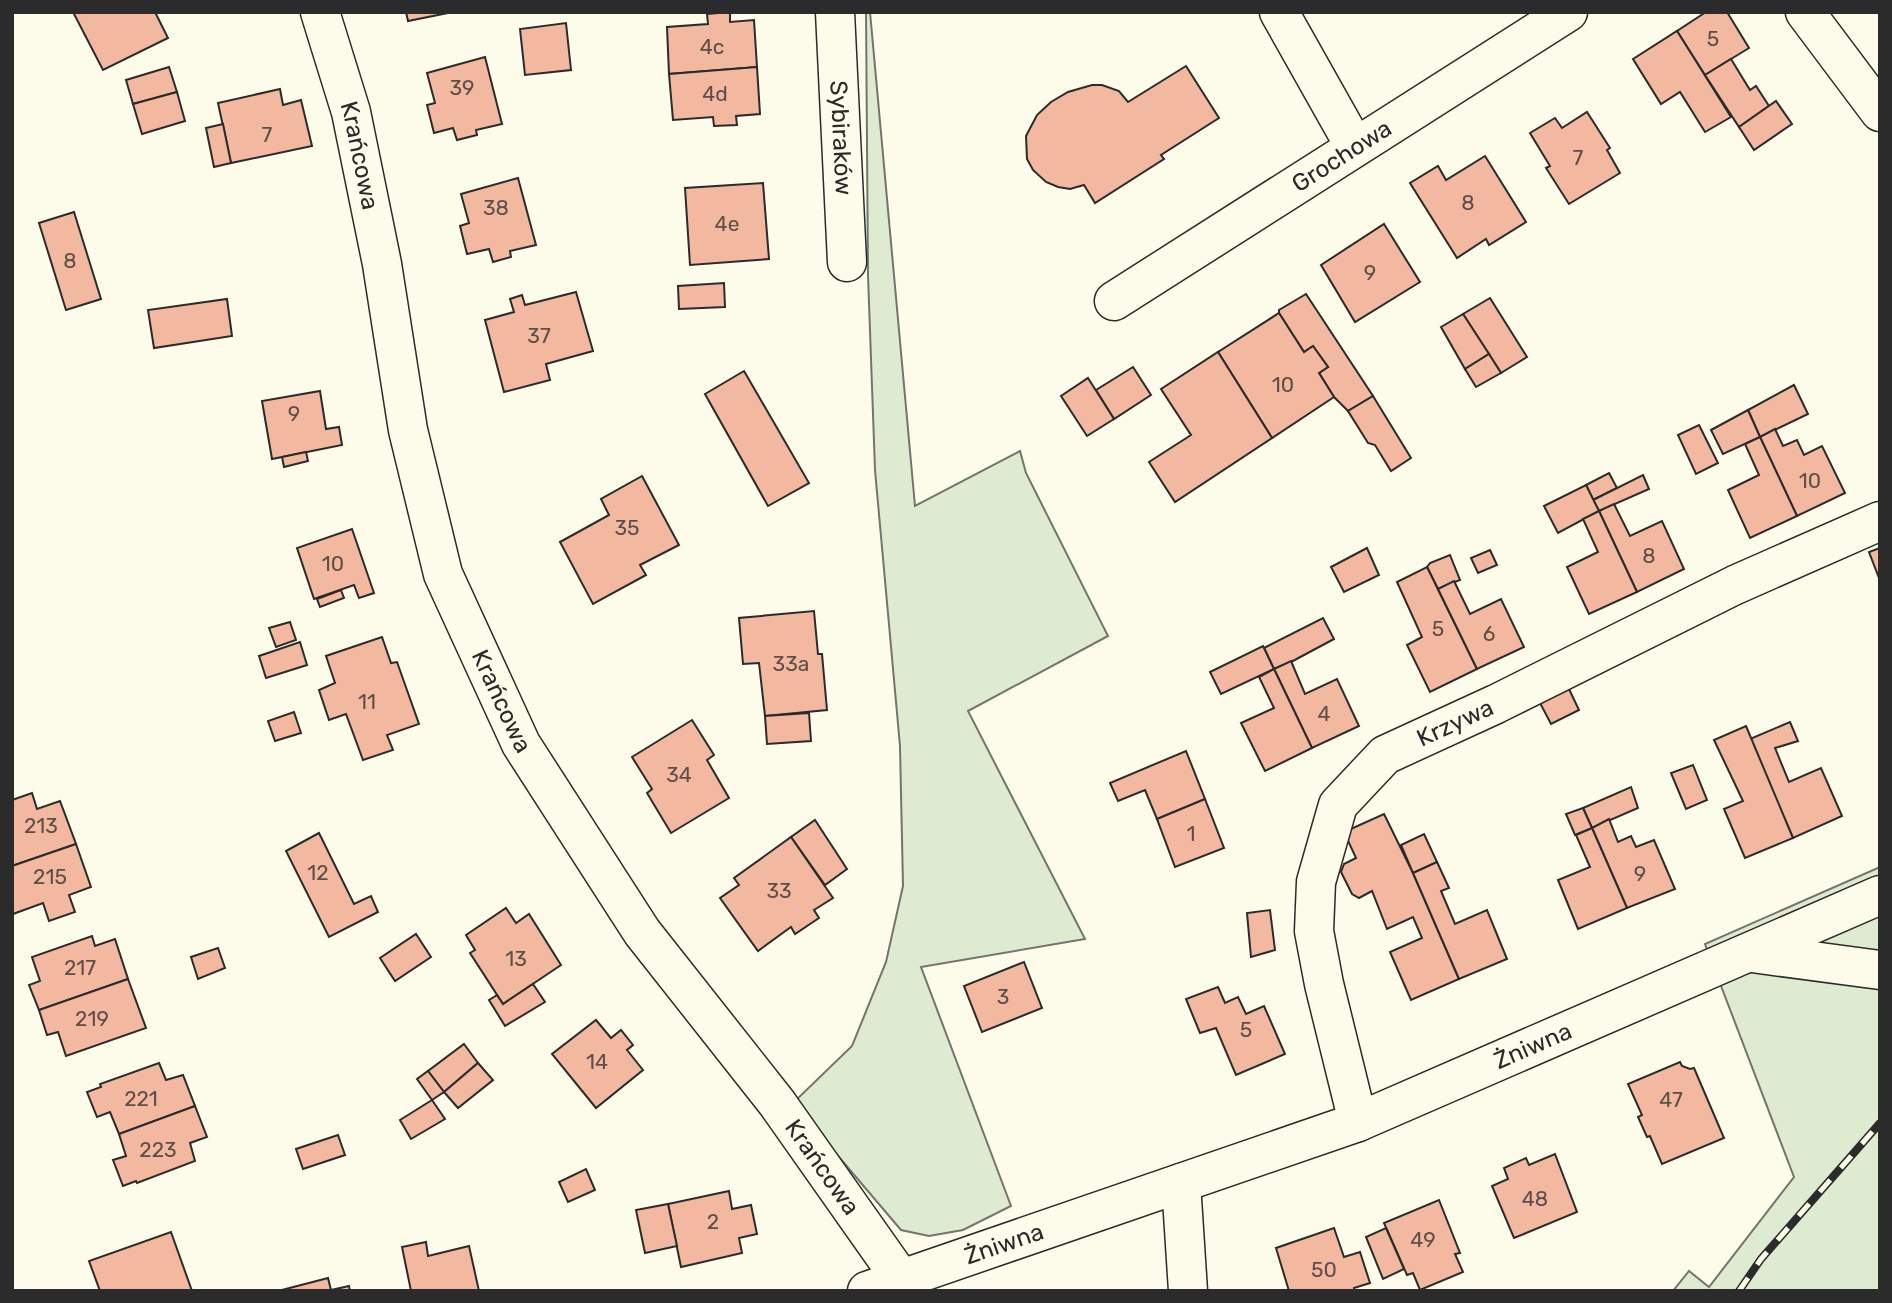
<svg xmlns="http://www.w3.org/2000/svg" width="1892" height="1303" font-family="Rubik,sans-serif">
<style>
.green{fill:#deebd1;stroke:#74746e;stroke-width:2}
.building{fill:#f2b8a0;stroke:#2b2b2b;stroke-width:2}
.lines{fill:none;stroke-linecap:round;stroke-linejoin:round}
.minor-casing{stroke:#2b2b2b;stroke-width:41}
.minor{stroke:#fdfbea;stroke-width:38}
.rail-casing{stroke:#2b2b2b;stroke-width:8}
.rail{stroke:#fdfbea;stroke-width:5;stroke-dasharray:16;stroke-linecap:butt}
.labels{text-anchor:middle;stroke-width:5;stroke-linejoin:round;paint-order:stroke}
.number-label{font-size:21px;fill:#5d4e48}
.street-label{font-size:24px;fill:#2b2b2b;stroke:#fdfbea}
</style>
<rect width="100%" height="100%" fill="#fdfbea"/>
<!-- green -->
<g class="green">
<polygon points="866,12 870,12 915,506 1020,451 1026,473 1108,636 968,711 1085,939 921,967 1011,1206 963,1230 929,1236 901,1230 793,1103 852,1046 886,962 903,886 900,746 875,470 868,275"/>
<polygon points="1880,867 1880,1291 1673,1291 1689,1271 1709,1287 1794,1177 1705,944"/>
</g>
<!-- building -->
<g class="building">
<polygon points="73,12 155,12 168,38 103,70"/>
<polygon points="406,12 453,12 408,21"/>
<polygon points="730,12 730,22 754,20 757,67 669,74 667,27 708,24 707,14"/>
<polygon points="1706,12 1727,12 1749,48 1705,75 1677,31"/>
<polygon points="566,23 571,70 525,75 520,29"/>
<polygon points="1677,31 1731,117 1705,132 1680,92 1661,104 1633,59"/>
<polygon points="485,57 502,124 476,130 477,135 457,140 453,128 434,133 427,105 435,103 427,73"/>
<polygon points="1731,59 1750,90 1756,86 1769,106 1739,127 1705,75"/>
<polygon points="1186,66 1219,118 1161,155 1164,159 1095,203 1084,185 1070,189 1058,187 1046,182 1033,170 1027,159 1026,136 1037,115 1051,102 1068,92 1092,85 1102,85 1119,91 1128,102"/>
<polygon points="169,67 177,92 133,104 126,80"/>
<polygon points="757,67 760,114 736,116 737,125 714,126 713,117 673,120 669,74"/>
<polygon points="280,89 283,105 301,100 312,146 231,163 218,103"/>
<polygon points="177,92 185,121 142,134 133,104"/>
<polygon points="1776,101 1792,124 1754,150 1739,127"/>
<polygon points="1587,112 1610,148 1607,150 1620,173 1569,204 1546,168 1550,166 1530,133 1555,118 1562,128"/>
<polygon points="223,124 231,163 214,167 206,128"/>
<polygon points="1485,156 1526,222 1489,245 1486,239 1457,258 1410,183 1438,166 1446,180"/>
<polygon points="518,178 536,245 510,251 511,257 493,262 489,249 467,254 460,226 469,223 461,194"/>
<polygon points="763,183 769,259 690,265 685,188"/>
<polygon points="74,212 101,299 66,310 39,223"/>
<polygon points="1384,224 1420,282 1355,322 1321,265"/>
<polygon points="724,283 725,307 679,309 678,286"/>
<polygon points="576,292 593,351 546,364 550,380 504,392 485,320 514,312 510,299 522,295 525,305"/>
<polygon points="1306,294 1373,396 1348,411 1334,397 1319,373 1328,367 1313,346 1304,352 1279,313 1279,310"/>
<polygon points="1490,298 1527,357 1501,373 1463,314"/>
<polygon points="227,299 232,336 154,348 148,310"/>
<polygon points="1279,313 1304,352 1313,346 1328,367 1319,373 1334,397 1272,438 1218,352"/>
<polygon points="1463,314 1489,354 1465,369 1441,327"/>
<polygon points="1218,352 1272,438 1175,502 1149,462 1191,435 1161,389"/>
<polygon points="1489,354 1501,373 1476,387 1465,369"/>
<polygon points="1133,367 1151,395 1114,419 1096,390"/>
<polygon points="744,371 809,483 768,506 705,394"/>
<polygon points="1088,378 1114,419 1087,436 1061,396"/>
<polygon points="1794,385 1808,414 1760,437 1748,410"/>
<polygon points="320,391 326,429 339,427 342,445 272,459 262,401"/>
<polygon points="1373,396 1411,458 1391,471 1375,445 1368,443 1348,411"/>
<polygon points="1748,410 1760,437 1723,454 1711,430"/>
<polygon points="1699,425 1718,463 1696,474 1678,435"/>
<polygon points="1775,429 1783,446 1797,440 1804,455 1822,446 1845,493 1797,516 1760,437"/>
<polygon points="1760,437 1797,516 1750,538 1728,490 1759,475 1745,444"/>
<polygon points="306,452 308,461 284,467 282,457"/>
<polygon points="1609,473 1617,488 1593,500 1586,485"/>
<polygon points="1643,475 1649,489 1599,511 1593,500"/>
<polygon points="642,476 679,545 640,565 646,575 593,604 560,542 609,515 601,499"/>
<polygon points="1586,485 1599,511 1558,533 1544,506"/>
<polygon points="1614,504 1630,536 1662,521 1684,569 1637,592 1599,511"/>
<polygon points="1599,511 1637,592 1589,614 1567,567 1598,552 1583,519"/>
<polygon points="352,529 374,593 359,598 354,585 314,599 297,548"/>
<polygon points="1367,548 1379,575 1344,592 1331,567"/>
<polygon points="1880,548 1880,578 1879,578 1869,552"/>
<polygon points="1490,550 1497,565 1478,573 1471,558"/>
<polygon points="1450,555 1460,580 1438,589 1427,567 1430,563"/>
<polygon points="1427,567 1477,669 1430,692 1407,645 1422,637 1397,582"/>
<polygon points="1454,581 1470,614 1501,599 1524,647 1477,669 1438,589"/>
<polygon points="341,590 344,598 320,607 317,599"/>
<polygon points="814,611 818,654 822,654 827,710 765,716 759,663 743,664 739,618"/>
<polygon points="1323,618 1334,639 1291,662 1274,669 1264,648"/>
<polygon points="290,622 296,640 276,647 269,628"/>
<polygon points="382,637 391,663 397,662 419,724 387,735 393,750 363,760 346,714 329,720 319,690 335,683 326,656"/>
<polygon points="300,642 307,665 266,678 259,656"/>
<polygon points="1263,646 1274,669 1221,694 1210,672"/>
<polygon points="1291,661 1305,694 1337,679 1359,726 1312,748 1274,669"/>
<polygon points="1274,669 1312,748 1265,771 1241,723 1274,708 1259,677"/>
<polygon points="1569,689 1579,710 1551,724 1540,703"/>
<polygon points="294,712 301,733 275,741 268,721"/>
<polygon points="809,713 811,741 767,744 765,716"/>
<polygon points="692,720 714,755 707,760 729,798 671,833 647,793 652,789 632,757"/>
<polygon points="1790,722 1798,741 1775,748 1789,782 1821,768 1842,816 1793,838 1750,739"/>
<polygon points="1746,726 1793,838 1745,858 1724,809 1743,801 1714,740"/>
<polygon points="1186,751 1205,799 1157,819 1145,790 1118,801 1110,783"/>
<polygon points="1693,765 1707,800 1686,809 1671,773"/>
<polygon points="1631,787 1638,808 1592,828 1583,808"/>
<polygon points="32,793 37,809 60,801 76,844 12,866 12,800"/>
<polygon points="1205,799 1224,848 1175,867 1157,819"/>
<polygon points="1583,808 1592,828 1575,835 1566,814"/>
<polygon points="1384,814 1413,873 1459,979 1411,1000 1390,952 1422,938 1413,917 1387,929 1372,891 1359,898 1352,894 1341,872 1344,864 1356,858 1344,832"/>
<polygon points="1609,819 1618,842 1631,836 1636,847 1654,840 1675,889 1627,908 1592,828"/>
<polygon points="815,820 847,869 825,885 791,837"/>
<polygon points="1592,828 1627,908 1578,929 1558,880 1590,867 1576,835"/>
<polygon points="319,833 354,904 371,896 378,912 329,937 286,851"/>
<polygon points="1424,834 1437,862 1413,873 1401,845"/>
<polygon points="791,837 833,898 814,910 819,918 795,934 791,927 758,951 720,898 739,885 734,878"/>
<polygon points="76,844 91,887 69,895 75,912 49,921 43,903 13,914 12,866"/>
<polygon points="1437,862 1449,888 1441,891 1455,924 1487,910 1507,959 1459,979 1413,873"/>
<polygon points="506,908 516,923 529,914 561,965 503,1004 470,953 475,950 466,935"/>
<polygon points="1270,910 1275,950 1251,957 1247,913"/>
<polygon points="416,934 431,957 395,981 380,958"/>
<polygon points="92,936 95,946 115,939 128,979 39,1010 29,985 40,981 32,957"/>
<polygon points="218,948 225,968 198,979 191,957"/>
<polygon points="1024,962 1042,1008 982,1032 964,986"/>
<polygon points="128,979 146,1028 66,1056 58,1032 47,1035 39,1010"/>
<polygon points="533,984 545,1002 505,1026 489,1000 497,995 503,1004"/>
<polygon points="1218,987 1225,1003 1238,997 1246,1014 1264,1006 1285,1054 1236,1075 1216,1028 1200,1033 1186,999"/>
<polygon points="596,1020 611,1038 621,1030 633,1045 627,1050 643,1070 596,1108 552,1054"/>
<polygon points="464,1044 478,1063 444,1092 428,1071"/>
<polygon points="1680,1062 1682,1066 1690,1069 1694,1068 1724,1138 1662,1164 1650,1136 1647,1137 1638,1117 1642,1115 1628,1084"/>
<polygon points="159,1063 166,1080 183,1075 195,1106 119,1134 110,1112 97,1117 87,1092 101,1087 100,1084"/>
<polygon points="478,1063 493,1080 458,1108 444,1092"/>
<polygon points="428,1071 444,1092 432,1100 417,1079"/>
<polygon points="432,1100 445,1119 411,1139 400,1120"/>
<polygon points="195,1106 207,1137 190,1143 195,1161 137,1183 136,1181 123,1186 113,1160 126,1156 119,1134"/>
<polygon points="338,1135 345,1155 303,1169 296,1149"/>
<polygon points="1555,1154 1577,1212 1514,1238 1492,1186 1508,1179 1504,1168 1526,1158 1529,1165"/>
<polygon points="586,1169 595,1190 568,1202 559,1182"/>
<polygon points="729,1191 732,1209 751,1205 757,1234 739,1238 742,1253 681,1267 668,1204"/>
<polygon points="1439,1200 1460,1253 1455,1254 1463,1272 1420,1290 1413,1273 1407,1275 1384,1223"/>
<polygon points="668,1204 677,1246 645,1253 636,1210"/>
<polygon points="1334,1228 1344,1257 1360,1252 1370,1283 1354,1288 1354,1291 1289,1291 1276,1248"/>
<polygon points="1386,1228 1404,1269 1383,1279 1366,1237"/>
<polygon points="171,1232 192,1291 100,1291 89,1261"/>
<polygon points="426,1242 428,1256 469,1246 479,1291 411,1291 402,1247"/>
<polygon points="328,1278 331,1290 349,1286 350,1291 278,1291"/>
</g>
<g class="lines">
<defs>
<g id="minor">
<path id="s1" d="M320,12L351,112L382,264L408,430L443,574L521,744L642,932L777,1103L901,1279V1291"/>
<path id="s2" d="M835,12L847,262"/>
<polyline points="1279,12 1355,147"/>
<polyline points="1805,12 1880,112"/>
<path id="s3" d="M1114,301L1568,12"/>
<polyline points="1752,953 1880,970"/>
<path id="s4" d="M1358,1122L1324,984L1314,931L1316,882L1338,805L1385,755L1496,704L1735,585L1880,521"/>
<polyline points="1181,1183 1188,1291"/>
<path id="s5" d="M867,1291L1358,1122L1880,895"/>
</g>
</defs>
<!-- minor casing -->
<use href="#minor" class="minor-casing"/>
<!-- minor -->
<use href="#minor" class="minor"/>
<defs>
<polyline id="rail" points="1739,1291 1761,1259 1880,1123"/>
</defs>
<!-- rail casing -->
<use href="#rail" class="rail-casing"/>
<!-- rail -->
<use href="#rail" class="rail"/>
</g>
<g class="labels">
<!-- number labels -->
<g class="number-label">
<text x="1713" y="46">5</text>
<text x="712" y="54">4c</text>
<text x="462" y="95">39</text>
<text x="715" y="101">4d</text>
<text x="267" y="142">7</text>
<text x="1578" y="165">7</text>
<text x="1468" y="210">8</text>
<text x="496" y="215">38</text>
<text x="727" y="231">4e</text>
<text x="70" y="268">8</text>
<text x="1370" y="280">9</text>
<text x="539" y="343">37</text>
<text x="1283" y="392">10</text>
<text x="294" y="421">9</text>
<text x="1810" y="488">10</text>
<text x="627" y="535">35</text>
<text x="1649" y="563">8</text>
<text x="333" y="571">10</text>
<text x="1438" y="636">5</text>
<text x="1489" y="641">6</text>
<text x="791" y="671">33a</text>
<text x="367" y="709">11</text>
<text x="1324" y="721">4</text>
<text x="679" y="782">34</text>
<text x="41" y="833">213</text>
<text x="1191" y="841">1</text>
<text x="318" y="880">12</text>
<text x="1640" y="881">9</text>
<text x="50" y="884">215</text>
<text x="779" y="898">33</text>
<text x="516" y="966">13</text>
<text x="80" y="975">217</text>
<text x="1003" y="1004">3</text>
<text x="92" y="1026">219</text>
<text x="1246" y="1037">5</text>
<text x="597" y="1069">14</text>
<text x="141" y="1106">221</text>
<text x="1671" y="1107">47</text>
<text x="158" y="1157">223</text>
<text x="1535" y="1206">48</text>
<text x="713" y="1229">2</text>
<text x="1423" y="1247">49</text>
<text x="1324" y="1277">50</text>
</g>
<!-- street labels -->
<g class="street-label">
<text dy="8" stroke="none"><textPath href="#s2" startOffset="126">Sybiraków</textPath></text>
<text dy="8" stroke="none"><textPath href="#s1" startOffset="149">Krańcowa</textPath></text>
<text dy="8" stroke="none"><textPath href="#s3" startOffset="270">Grochowa</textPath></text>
<text dy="8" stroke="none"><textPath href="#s1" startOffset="716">Krańcowa</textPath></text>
<text dy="8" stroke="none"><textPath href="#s4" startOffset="471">Krzywa</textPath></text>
<text dy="8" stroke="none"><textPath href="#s5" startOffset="710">Żniwna</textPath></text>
<text dy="8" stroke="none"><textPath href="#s1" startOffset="1283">Krańcowa</textPath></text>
<text dy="8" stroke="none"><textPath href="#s5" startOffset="145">Żniwna</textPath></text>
</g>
</g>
<!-- border -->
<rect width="1892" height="1303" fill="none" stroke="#2b2b2b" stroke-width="28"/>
</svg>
